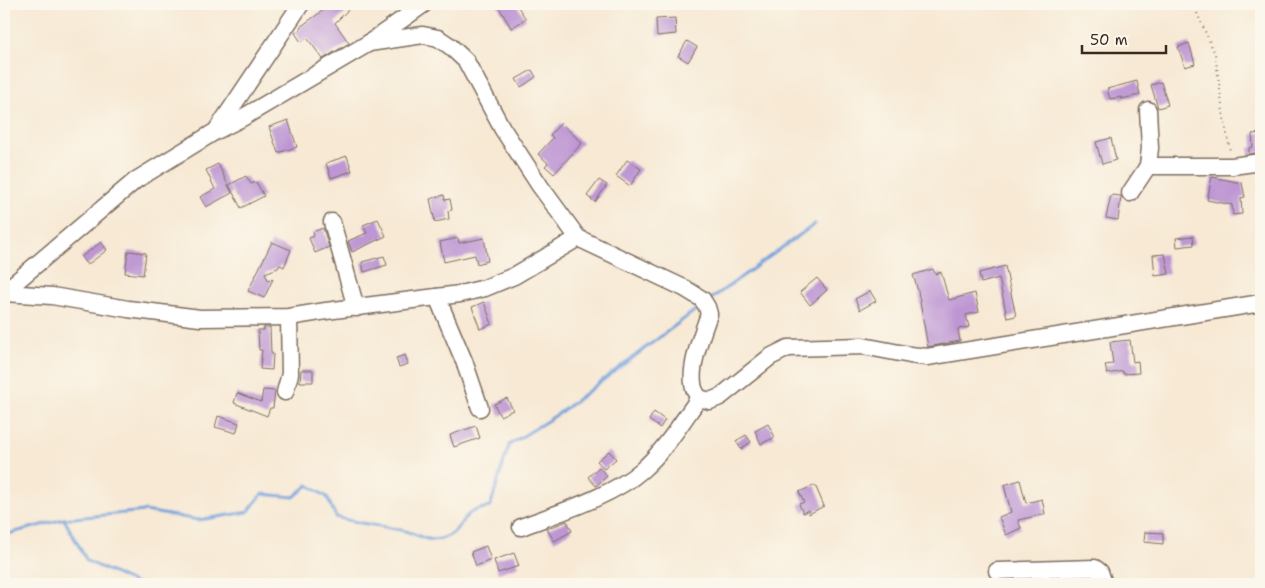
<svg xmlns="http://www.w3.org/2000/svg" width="1265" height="588" font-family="'Shantell Sans',sans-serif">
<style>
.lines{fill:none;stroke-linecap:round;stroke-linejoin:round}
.stream{stroke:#71a0db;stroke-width:3}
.building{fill:#bd96d3}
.minor-casing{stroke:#7d6d5e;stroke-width:19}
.path{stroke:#7d6d5e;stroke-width:2;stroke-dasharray:1 4;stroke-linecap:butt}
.minor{stroke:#fff;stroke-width:16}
</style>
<rect width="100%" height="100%" fill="#fbf7ec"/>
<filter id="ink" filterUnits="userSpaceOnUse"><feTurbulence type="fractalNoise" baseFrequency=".02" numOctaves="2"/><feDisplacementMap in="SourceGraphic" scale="10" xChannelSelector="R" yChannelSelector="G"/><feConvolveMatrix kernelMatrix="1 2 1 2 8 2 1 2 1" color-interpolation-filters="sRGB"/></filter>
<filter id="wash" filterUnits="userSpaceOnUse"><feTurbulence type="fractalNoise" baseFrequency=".0096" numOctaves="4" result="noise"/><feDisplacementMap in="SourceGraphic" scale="20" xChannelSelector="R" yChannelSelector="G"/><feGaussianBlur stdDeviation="1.12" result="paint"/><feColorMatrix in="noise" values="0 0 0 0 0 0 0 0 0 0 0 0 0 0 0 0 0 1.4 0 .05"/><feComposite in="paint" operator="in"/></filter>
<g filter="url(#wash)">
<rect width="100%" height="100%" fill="#f7e9d4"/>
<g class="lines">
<!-- stream -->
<g class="stream">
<polyline points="708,301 815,224"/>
<path d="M64,519L145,511L199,520L248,512L262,494L294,497L308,485L327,497L336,517C360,524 377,525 401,530C419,533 428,546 448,536C458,532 461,520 469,514C474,509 483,508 490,507L509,445L558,414L701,306"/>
<polyline points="4,535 64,519 87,561 137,584"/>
</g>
</g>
<g id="blocks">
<!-- building -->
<g class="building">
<polygon points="332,4 354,4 335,23 349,43 323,59 307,38 301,42 295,33 301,29 300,27"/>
<polygon points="497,4 516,4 526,19 511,28"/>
<polygon points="675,18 676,34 657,36 656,19"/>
<polygon points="687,41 697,47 688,62 678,56"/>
<polygon points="1189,43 1195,64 1185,67 1178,47"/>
<polygon points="532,70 536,77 521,87 516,79"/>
<polygon points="1137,81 1140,95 1121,99 1121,97 1110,99 1107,89"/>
<polygon points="1161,82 1168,105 1158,108 1151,85"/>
<polygon points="288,120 297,147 278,153 269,127"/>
<polygon points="561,123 582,143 554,174 545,166 548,163 538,154 553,138 550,135"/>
<polygon points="1261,133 1261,152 1249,154 1249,148 1253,147 1252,134"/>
<polygon points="1111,138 1116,160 1102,164 1096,142"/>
<polygon points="347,156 352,171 331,178 326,163"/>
<polygon points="627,160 641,169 630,186 616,176"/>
<polygon points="218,164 232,193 206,207 200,197 215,189 206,170"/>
<polygon points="246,176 251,184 256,182 264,196 241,208 229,185"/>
<polygon points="1212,177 1242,183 1245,197 1241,198 1242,214 1233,215 1232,205 1207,200"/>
<polygon points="599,180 607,185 595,202 587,196"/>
<polygon points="444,195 445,200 450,199 452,210 448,211 449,219 435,222 430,199"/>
<polygon points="1111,195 1121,196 1121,198 1118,220 1106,218"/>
<polygon points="378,219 386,236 352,252 348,241 367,233 363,225"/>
<polygon points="323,228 329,247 315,253 309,238 314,236 313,232"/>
<polygon points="1193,236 1194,245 1177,247 1176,238"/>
<polygon points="458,238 459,243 484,238 488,261 477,264 475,255 444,262 440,242"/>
<polygon points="101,242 107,250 87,265 81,257"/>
<polygon points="272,242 291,250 284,267 280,265 278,268 265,273 268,280 273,279 264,298 248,291"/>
<polygon points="128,251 146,253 143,275 125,273"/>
<polygon points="1165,254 1169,274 1155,276 1153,255"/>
<polygon points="384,256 387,265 364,272 362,262"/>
<polygon points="1005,266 1016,316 1007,318 999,278 981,283 979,273"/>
<polygon points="933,269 935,274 941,272 949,300 975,293 979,312 966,315 969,327 958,329 960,341 928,347 918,291 913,275"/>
<polygon points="817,278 827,290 810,305 800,292"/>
<polygon points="870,291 876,301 860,310 855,299"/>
<polygon points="484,302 492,324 480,329 472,307"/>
<polygon points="264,327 270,327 271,353 273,354 272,370 260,369 262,350 259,350 258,330 264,330"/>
<polygon points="1130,340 1133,362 1138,361 1139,373 1123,374 1123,371 1107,374 1105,365 1113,364 1110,342"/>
<polygon points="405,355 408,364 399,367 396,358"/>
<polygon points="301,370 313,370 313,382 300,382"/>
<polygon points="263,390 275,391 273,408 270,408 267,416 234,403 237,393 261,402"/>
<polygon points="507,398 513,410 500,416 494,404"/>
<polygon points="654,412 665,420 660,428 649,420"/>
<polygon points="218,416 239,423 236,433 215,427"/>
<polygon points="768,424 775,437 761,444 755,431"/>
<polygon points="476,426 480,438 454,447 450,435"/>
<polygon points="746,435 751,442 741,449 736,441"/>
<polygon points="609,451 616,459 604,469 597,461"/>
<polygon points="599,467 607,476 596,486 588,477"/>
<polygon points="1020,480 1026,503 1042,499 1045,514 1018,520 1021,528 1006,535 999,517 1011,512 1004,485"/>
<polygon points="815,485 824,506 809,514 808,510 803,513 799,504 804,502 799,492"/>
<polygon points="567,521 572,531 554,541 547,529"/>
<polygon points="1145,532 1163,533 1163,544 1144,542"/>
<polygon points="486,546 491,560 476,566 471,552"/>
<polygon points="514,553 519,566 498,573 494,560"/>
</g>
</g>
</g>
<g filter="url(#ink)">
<use href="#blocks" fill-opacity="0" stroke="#7d6d5e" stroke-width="1"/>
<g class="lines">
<defs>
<g id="minor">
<path d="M369,43L423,35L438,38L450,46L466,61L502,128L540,186L578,238L684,288L702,299L707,307L709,314C703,332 690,364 693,383C693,389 696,393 699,398L710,401L720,397L770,357L788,348L863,346L910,355L927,357L1261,303"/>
<polyline points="218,128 301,4"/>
<polyline points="1148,166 1232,166 1261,162"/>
<polyline points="1130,193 1148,166 1150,148 1148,110"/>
<polyline points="332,222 356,308"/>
<polyline points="4,292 136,180 216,131 242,118 369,43 424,4"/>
<polyline points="4,293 52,296 128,309 200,318 289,317 326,311 460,294 485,288 514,276 578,238"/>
<polyline points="437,297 464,361 480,408"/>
<polyline points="285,392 290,374 289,317"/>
<path d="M521,527C558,513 613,496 642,470C665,450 682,422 699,398"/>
<polyline points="997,571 1095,568 1100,572 1104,584"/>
</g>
</defs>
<!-- minor casing -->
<use href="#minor" class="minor-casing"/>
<!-- path -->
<polyline class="path" points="1193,4 1215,54 1223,112 1230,151"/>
<!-- minor -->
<use href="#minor" class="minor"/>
</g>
</g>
<!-- margin -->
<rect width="1265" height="588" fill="none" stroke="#fbf7ec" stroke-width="20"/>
<!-- scale -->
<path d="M1082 45v8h84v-8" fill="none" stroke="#3b2a1e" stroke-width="2.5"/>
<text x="1090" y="45" font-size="15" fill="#3b2a1e" stroke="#fbf7ec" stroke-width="4" paint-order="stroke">50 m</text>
</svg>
